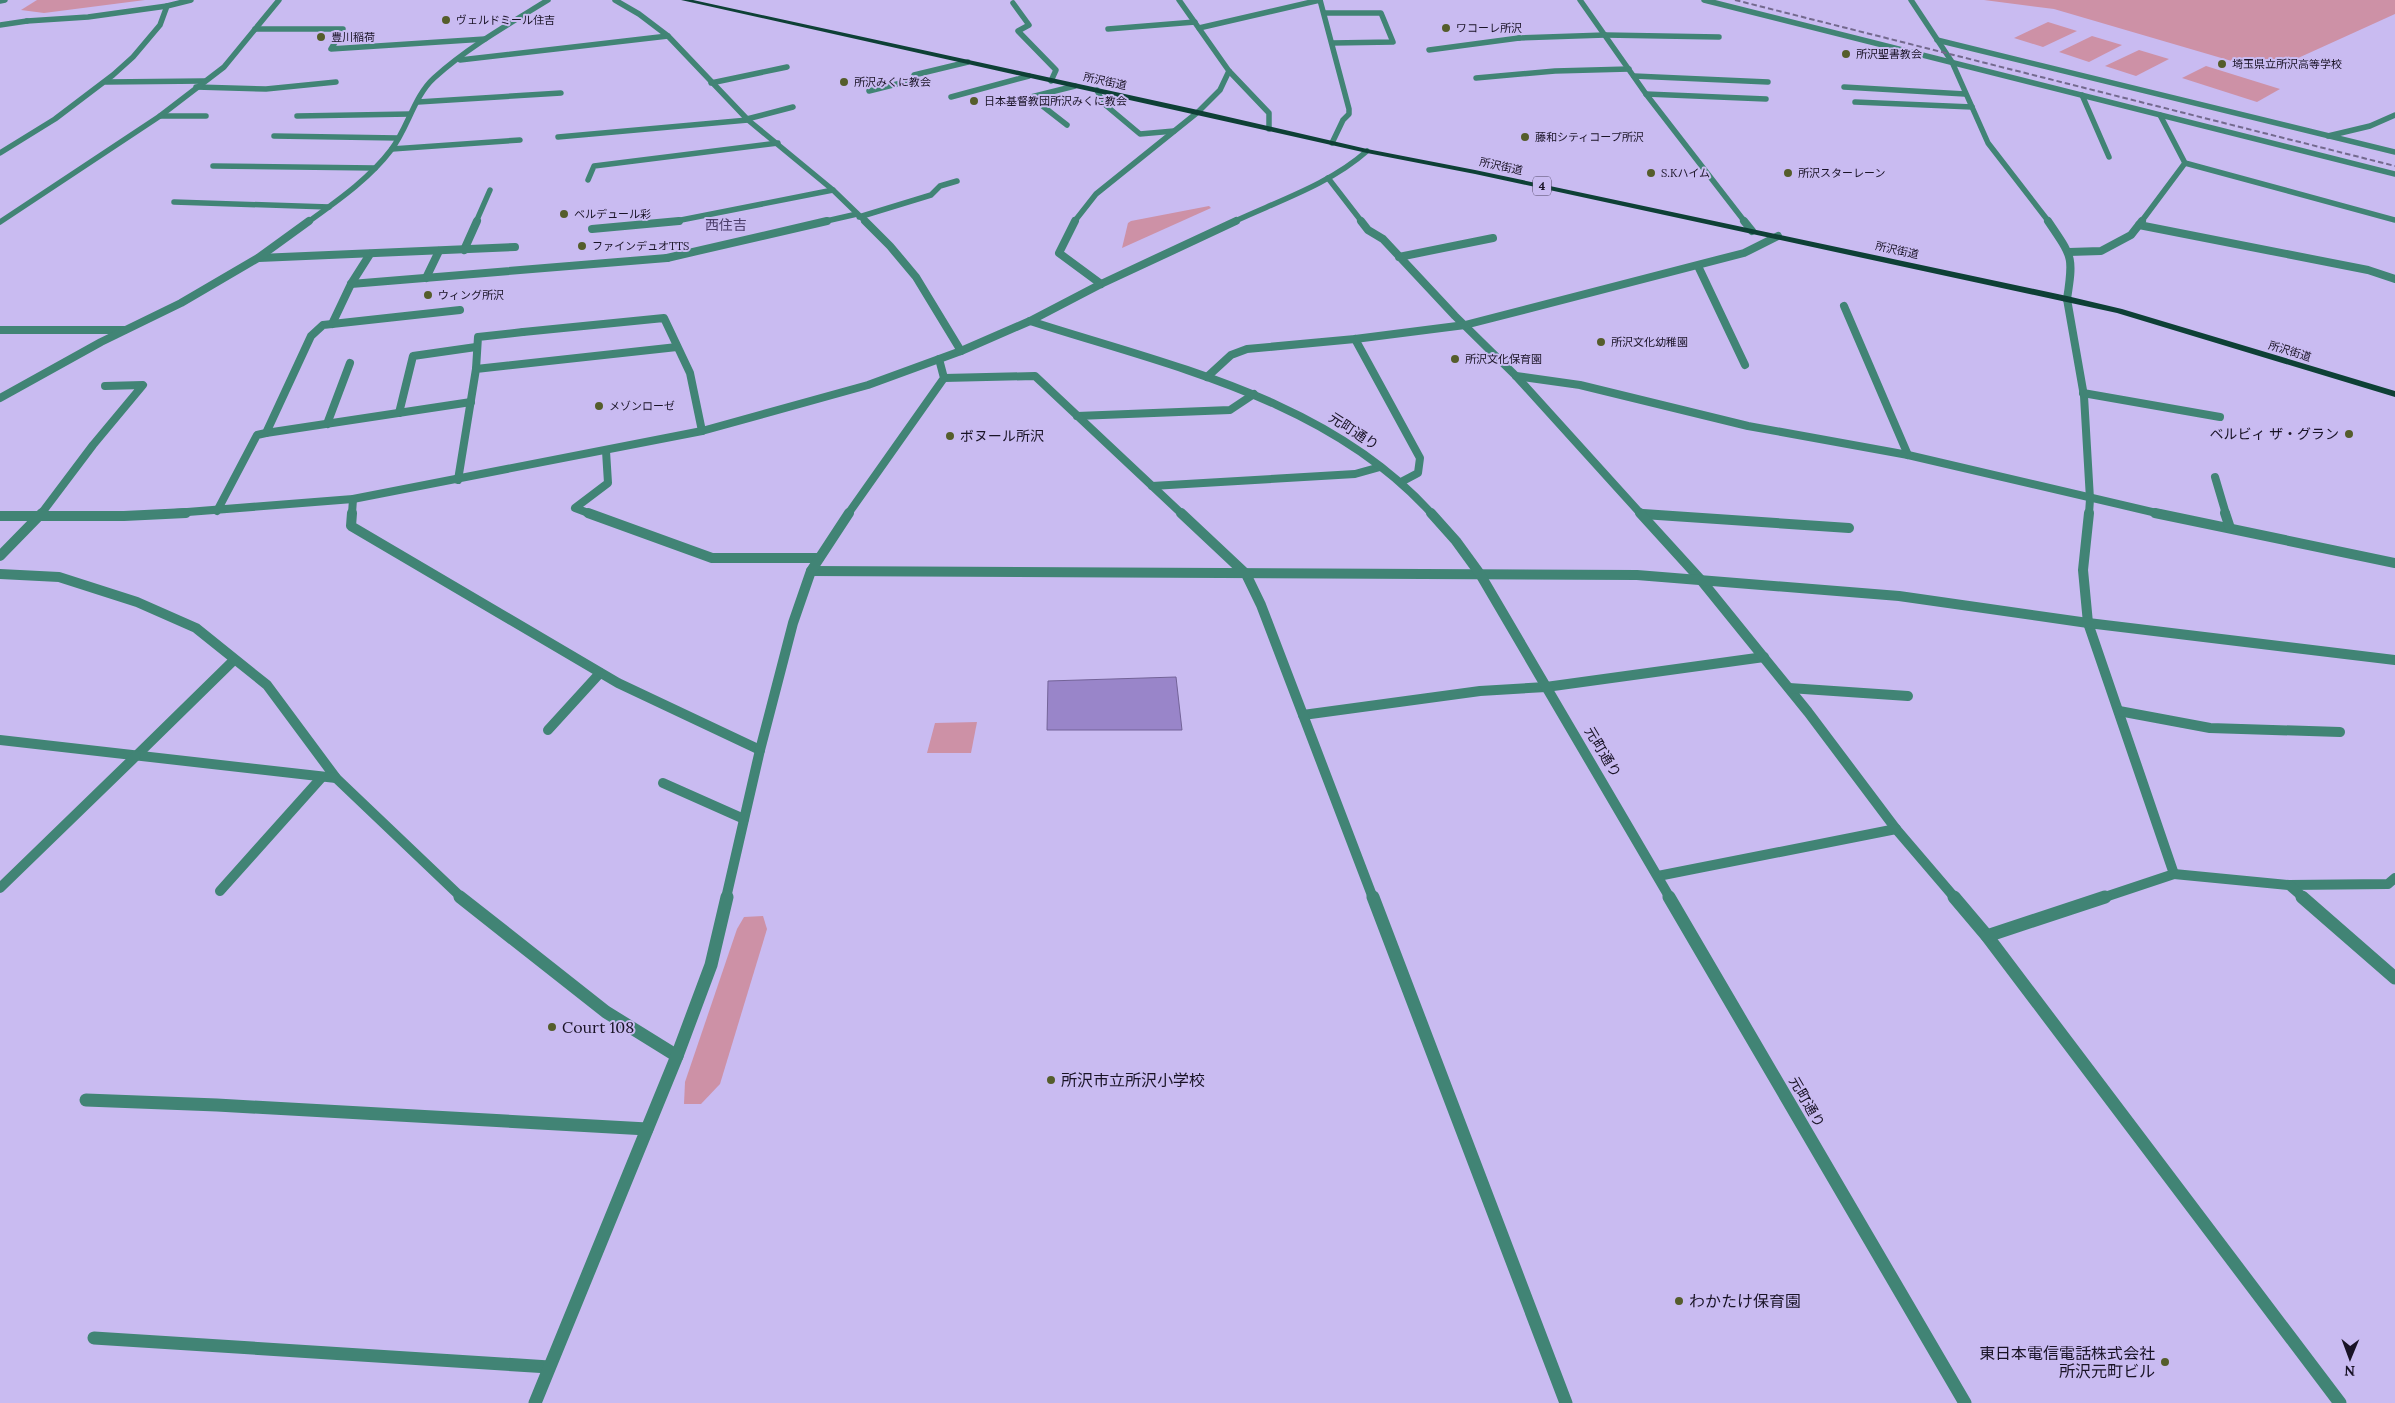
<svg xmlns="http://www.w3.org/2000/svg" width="2395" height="1403" font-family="Lora,'Noto Sans JP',serif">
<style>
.green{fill:#cd91a6}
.water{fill:#9985c9;stroke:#736398}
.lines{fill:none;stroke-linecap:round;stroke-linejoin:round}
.service-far3{stroke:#418475;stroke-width:5.5}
.service-far2{stroke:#418475;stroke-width:8}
.service-far1{stroke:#418475;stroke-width:10}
.service{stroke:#418475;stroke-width:13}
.minor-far3{stroke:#418475;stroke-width:5.5}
.minor-far2{stroke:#418475;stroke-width:8}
.minor-far1{stroke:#418475;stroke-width:10}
.minor{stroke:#418475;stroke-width:13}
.tertiary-far3{stroke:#418475;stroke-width:5.5}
.tertiary-far2{stroke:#418475;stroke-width:8}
.tertiary-far1{stroke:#418475;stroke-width:10}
.tertiary{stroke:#418475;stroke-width:13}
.primary{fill:#0e4036;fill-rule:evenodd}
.rail{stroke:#73698d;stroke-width:2;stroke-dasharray:5.5 3;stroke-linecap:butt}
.poi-dot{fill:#555d2b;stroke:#c9bbf1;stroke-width:2}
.labels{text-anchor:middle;stroke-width:4;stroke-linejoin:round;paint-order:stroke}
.far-poi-label{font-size:11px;fill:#191326;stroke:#c9bbf1;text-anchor:start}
.far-street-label{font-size:11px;fill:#191326;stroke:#c9bbf1}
.shield{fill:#c9bbf1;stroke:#4e4563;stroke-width:1}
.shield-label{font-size:12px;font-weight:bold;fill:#191326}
.far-quarter-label{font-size:14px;fill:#4d3f6d;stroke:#c9bbf1}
.street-label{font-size:14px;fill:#191326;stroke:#c9bbf1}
.poi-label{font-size:14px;fill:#191326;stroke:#c9bbf1;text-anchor:end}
.near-poi-label{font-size:16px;fill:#191326;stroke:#c9bbf1;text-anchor:start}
</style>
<rect width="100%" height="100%" fill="#c9bbf1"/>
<!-- green -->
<g class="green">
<polygon points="37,0 145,0 44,13 21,10"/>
<polygon points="1984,0 2395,0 2395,14 2274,69 2235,62 2054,9"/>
<polygon points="2048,22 2077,31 2043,47 2014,38"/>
<polygon points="2092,36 2122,45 2089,62 2059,52"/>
<polygon points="2139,50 2169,59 2136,76 2105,66"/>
<polygon points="2206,66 2280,89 2257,102 2182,78"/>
<polygon points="1209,206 1211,208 1122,248 1128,223 1131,221"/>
<polygon points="977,722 971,753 927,753 935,723"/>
<polygon points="763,916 767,929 720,1084 701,1104 684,1104 685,1082 737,929 744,917"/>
</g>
<!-- water -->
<polygon class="water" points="1176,677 1182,730 1047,730 1048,681"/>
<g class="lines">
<!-- service-far3 -->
<g class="service-far3">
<polyline points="0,1 5,0"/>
<polyline points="1013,3 1029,25 1018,31 1056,70 1051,81"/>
<polyline points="1324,13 1381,13 1393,42 1332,43"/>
<polyline points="255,29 343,29 331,49 485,39"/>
<polyline points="1108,29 1195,22"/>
<polyline points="1605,35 1719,37"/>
<polyline points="1429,50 1519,38"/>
<polyline points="1634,76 1768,82"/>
<polyline points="1476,78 1555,71 1629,69"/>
<polyline points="711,83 787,67"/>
<polyline points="196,87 266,89 336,82"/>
<polyline points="1844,87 1965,94"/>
<polyline points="1097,90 1103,103 1140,134 1174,131"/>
<polyline points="869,91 913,80 914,75 968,62"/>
<polyline points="1646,94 1766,99"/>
<polyline points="2082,95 2109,157"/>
<polyline points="951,97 1029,76"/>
<polyline points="418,102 561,93"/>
<polyline points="1855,102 1972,107"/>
<polyline points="160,116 206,116"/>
<polyline points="297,116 410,114"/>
<polyline points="747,119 793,107"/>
<polyline points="1067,125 1031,97 1075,86"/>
<polyline points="274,136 398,138"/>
<polyline points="2328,136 2370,126 2395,115"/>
<polyline points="558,137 748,120"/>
<polyline points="392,149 520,140"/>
<polyline points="213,166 375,168"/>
<polyline points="588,180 594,166 778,143"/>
<polyline points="174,202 329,207"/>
<polyline points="859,217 931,195 940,186 957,181"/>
<polyline points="476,222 490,190"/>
<polyline points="671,222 833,190"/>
</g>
<!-- service-far2 -->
<g class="service-far2">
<polyline points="2139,225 2368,270 2395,279"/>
<polyline points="592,229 679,221"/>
<polyline points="464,250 477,221"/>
<polyline points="1698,266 1745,365"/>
<polyline points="426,278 439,251"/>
<polyline points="351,284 667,258"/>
<polyline points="1844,306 1908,455"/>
<polyline points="332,324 351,284 370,254"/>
<polyline points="476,369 478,337 523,332"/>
<polyline points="399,413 413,356 476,347"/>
<polyline points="1077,416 1230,410 1254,394"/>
<polyline points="327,424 350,363"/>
<polyline points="266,433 471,402"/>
<polyline points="458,480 476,369 677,347"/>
<polyline points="1152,486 1355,474 1380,467"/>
<polyline points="217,511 257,435 266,433 311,336 323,325 460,310"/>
</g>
<!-- service-far1 -->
<g class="service-far1">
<polyline points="1643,514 1849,528"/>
<polyline points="1303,715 1480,691 1546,687 1764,657"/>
<polyline points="548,730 600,673"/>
<polyline points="136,756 234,660"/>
<polyline points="663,783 744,819"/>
<polyline points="2289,885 2388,884 2395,878"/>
<polyline points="220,891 322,777"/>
</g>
<!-- service -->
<g class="service">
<polyline points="86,1100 217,1105 647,1129"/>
<polyline points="94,1338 549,1367"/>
</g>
<!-- minor-far3 -->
<g class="minor-far3">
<polyline points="615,0 639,14 668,36 748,120 833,190 866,222"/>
<polyline points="1179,0 1229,71 1269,113 1269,129"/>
<polyline points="1320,0 1349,109 1349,114 1343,120 1332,143"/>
<polyline points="1580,0 1646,94 1745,222"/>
<polyline points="1704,0 2395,174"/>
<polyline points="0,25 27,21"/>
<polyline points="1199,28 1320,0"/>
<polyline points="1519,38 1605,35"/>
<polyline points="1937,40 2395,152"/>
<polyline points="460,60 668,36"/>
<polyline points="106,82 204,81"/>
<polyline points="2160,115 2185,163 2395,220"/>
<polyline points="1328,178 1362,222"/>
<polyline points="0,222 160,116 224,67 279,0"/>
<path d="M308,222C337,201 369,179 391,150C408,128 414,96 434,78C468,47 509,24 548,0"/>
<polyline points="822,222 857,214"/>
<polyline points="1074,222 1096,194 1198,112 1220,90 1229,71"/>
<polyline points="2141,222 2185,163"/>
</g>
<!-- minor-far2 -->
<g class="minor-far2">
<polyline points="865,221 890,246 916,277 961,351"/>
<polyline points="1075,221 1059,253 1101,284"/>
<polyline points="1361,221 1368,230 1383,239 1455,316 1516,376 1641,514"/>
<polyline points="1744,221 1752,231"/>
<polyline points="2069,252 2101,251 2131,235 2142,221"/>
<polyline points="1399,257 1493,238"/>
<polyline points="259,258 515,247"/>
<polyline points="667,258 827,221"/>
<polyline points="2067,299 2084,396 2090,499 2089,514"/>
<polyline points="0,330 124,330"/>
<polyline points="523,332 664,318 690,373 702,431"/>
<polyline points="1355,339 1420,458 1418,473 1401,482"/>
<polyline points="1516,376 1580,385 1748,426 1908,455 2161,514"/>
<polyline points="1207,377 1231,355 1247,349 1355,339 1465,325 1744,253 1778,236"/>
<polyline points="944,378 1035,376 1182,514"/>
<polyline points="2083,393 2220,417"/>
<polyline points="0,398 101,342 181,303 258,258 309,221"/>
<polyline points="2215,477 2226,514"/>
<polyline points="41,514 93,445 143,385 105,386"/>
<polyline points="352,514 353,499"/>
<polyline points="591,514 575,508 608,483 606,451"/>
<polyline points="848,514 944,378 939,359"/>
</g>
<!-- minor-far1 -->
<g class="minor-far1">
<polyline points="352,513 351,526 618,683 760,750"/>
<polyline points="588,513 712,558 819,558"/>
<polyline points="1181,513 1246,574 1261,605 1373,898"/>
<polyline points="1640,513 1701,580 1808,712 1896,829 1955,898"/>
<polyline points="2089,513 2083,570 2088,623 2174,874 2102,898"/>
<polyline points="2155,513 2395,563"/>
<polyline points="2225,513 2230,528"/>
<polyline points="0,556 42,513"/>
<polyline points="811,571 1637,575 1899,596 2088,623 2395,660"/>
<polyline points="0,574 59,577 137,602 196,628 267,685 336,778 462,898"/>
<polyline points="1789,688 1908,696"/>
<polyline points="2119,711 2210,728 2340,732"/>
<polyline points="0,740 336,778"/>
<polyline points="2174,874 2289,885 2304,898"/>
<polyline points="1658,876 1896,829"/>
<polyline points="0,888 136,756"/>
<polyline points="726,898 760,750 793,623 811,571 849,513"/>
</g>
<!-- minor -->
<g class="minor">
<polyline points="460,897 606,1012 677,1056"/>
<polyline points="1373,897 1566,1403"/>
<polyline points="1954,897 1987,936 2340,1403"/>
<polyline points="2302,897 2395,978"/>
<polyline points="1987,936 2105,897"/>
<polyline points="535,1403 677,1056 711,965 727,897"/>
</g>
<!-- tertiary-far3 -->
<g class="tertiary-far3">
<polyline points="1911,0 1952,62 1988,143 2049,222"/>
<polyline points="27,21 88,17 167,6"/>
<polyline points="0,153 55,119 113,75 133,57 160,25 167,6 191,0"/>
<path d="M1233,222C1278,201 1330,184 1367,151"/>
</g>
<!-- tertiary-far2 -->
<g class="tertiary-far2">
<path d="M2048,221C2072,257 2074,255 2067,299"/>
<path d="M1030,321C1170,366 1329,399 1432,514"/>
<polyline points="162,514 353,499 702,431 868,385 961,351 1030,321 1101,284 1236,221"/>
</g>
<!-- tertiary-far1 -->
<g class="tertiary-far1">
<polyline points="1431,513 1456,541 1480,574 1670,898"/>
<polyline points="0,516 124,516 186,513"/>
</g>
<!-- tertiary -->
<polyline class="tertiary" points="1669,897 1965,1403"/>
<!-- primary -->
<polygon class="primary" points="681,0 693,0 1198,110 1367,149 1475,170 2067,296 2122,309 2395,391 2395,397 2117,313 1475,174 1367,153"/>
<!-- rail -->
<polyline class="rail" points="1735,0 2395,166"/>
</g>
<!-- markers -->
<g class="poi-dot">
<circle cx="446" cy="20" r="5"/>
<circle cx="1446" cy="28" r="5"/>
<circle cx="321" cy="37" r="5"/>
<circle cx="1846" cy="54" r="5"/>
<circle cx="2222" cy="64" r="5"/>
<circle cx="844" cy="82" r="5"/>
<circle cx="974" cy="101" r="5"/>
<circle cx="1525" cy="137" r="5"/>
<circle cx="1651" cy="173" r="5"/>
<circle cx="1788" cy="173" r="5"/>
<circle cx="564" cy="214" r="5"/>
<circle cx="582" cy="246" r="5"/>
<circle cx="428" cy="295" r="5"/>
<circle cx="1601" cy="342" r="5"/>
<circle cx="1455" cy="359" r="5"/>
<circle cx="599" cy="406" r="5"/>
<circle cx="2349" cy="434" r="5"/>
<circle cx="950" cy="436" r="5"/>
<circle cx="552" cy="1027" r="5"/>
<circle cx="1051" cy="1080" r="5"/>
<circle cx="1679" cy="1301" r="5"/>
<circle cx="2165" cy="1362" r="5"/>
</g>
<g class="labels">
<!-- far-poi labels -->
<g class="far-poi-label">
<text x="456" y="24">ヴェルドミール住吉</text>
<text x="1456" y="32">ワコーレ所沢</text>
<text x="331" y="41">豊川稲荷</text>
<text x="1856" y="58">所沢聖書教会</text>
<text x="2232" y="68">埼玉県立所沢高等学校</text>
<text x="854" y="86">所沢みくに教会</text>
<text x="984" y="105">日本基督教団所沢みくに教会</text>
<text x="1535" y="141">藤和シティコープ所沢</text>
<text x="1661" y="177">S.Kハイム</text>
<text x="1798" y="177">所沢スターレーン</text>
<text x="574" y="218">ベルデュール彩</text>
<text x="592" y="250">ファインデュオTTS</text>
<text x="438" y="299">ウィング所沢</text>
<text x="1611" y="346">所沢文化幼稚園</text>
<text x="1465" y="363">所沢文化保育園</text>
<text x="609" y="410">メゾンローゼ</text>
</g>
<!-- far-street labels -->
<g class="far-street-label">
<text transform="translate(1105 81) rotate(12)" y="4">所沢街道</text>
<text transform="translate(1501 166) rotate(12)" y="4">所沢街道</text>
<text transform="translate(1897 250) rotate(12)" y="4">所沢街道</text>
<text transform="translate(2290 351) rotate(17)" y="4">所沢街道</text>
</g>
<!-- shield labels -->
<rect class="shield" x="1533" y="176.5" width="18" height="19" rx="4"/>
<g class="shield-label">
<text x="1542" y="190">4</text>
</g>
<!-- far-quarter labels -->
<g class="far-quarter-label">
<text x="726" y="230">西住吉</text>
</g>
<!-- street labels -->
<g class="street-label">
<text transform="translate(1354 431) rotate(33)" y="5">元町通り</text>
<text transform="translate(1603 752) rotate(59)" y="5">元町通り</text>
<text transform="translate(1807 1102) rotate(60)" y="5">元町通り</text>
</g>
<!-- poi labels -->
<g class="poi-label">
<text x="2339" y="439">ベルビィ ザ・グラン</text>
<text x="960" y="441" text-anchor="start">ボヌール所沢</text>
</g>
<!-- near-poi labels -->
<g class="near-poi-label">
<text x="562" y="1033">Court 108</text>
<text x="1061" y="1086">所沢市立所沢小学校</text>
<text x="1689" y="1307">わかたけ保育園</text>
<text x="2155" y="1359" text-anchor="end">東日本電信電話株式会社<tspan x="2155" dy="18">所沢元町ビル</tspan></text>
</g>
</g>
<!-- north arrow -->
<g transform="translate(2350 1358) rotate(181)" stroke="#c9bbf1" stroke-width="4" paint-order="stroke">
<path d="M0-4L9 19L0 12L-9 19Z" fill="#191326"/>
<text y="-8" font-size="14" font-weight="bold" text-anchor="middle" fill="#191326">N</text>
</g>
</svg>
